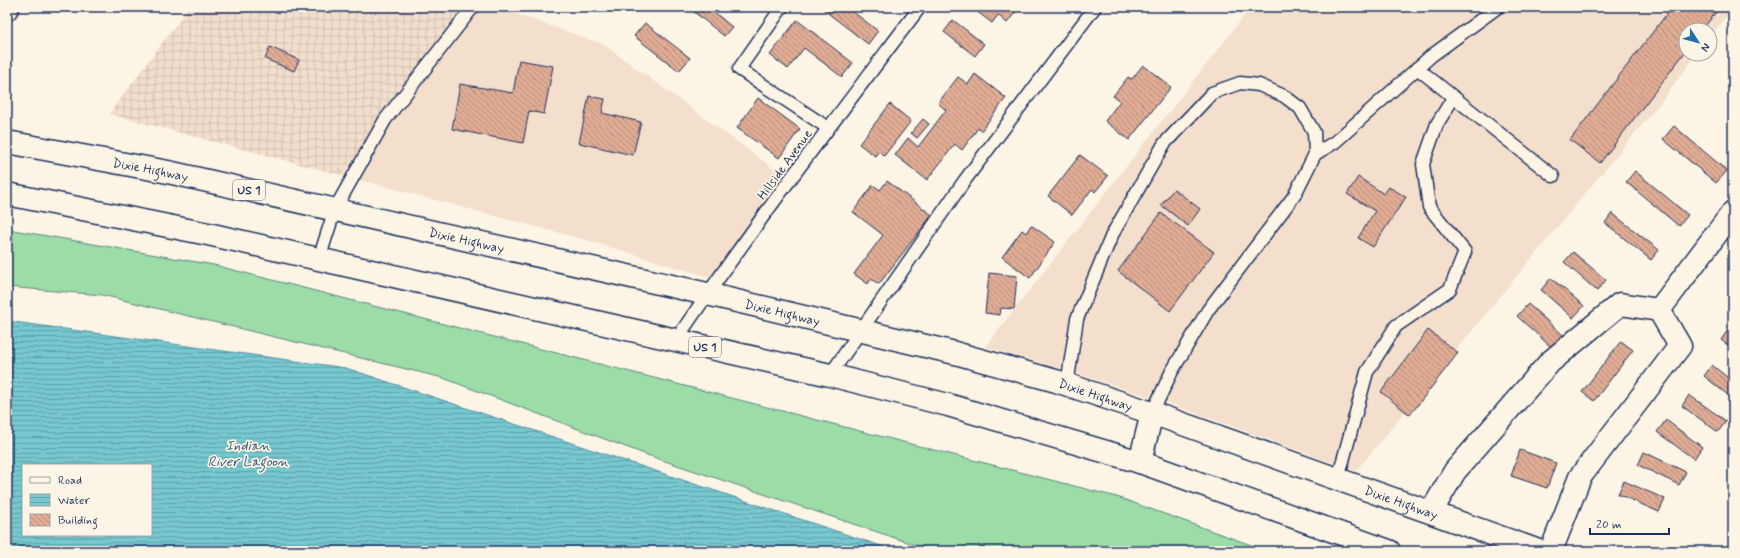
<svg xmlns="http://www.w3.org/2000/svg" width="1740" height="558" font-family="Mynerve,sans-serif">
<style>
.built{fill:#f4dfcd}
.industrial{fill:url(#industrial-grid)}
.grass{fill:#9cdca6;stroke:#5c8682}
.water{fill:url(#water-rules);stroke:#528ba2;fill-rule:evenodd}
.building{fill:url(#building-back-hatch);stroke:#1b2f5e}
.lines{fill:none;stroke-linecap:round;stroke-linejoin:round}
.service-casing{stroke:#1b2f5e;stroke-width:15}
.minor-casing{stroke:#1b2f5e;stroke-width:25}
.primary-casing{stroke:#1b2f5e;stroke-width:25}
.service{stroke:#fcf5e5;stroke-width:12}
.minor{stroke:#fcf5e5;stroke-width:22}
.primary{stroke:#fcf5e5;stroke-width:22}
.labels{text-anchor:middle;stroke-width:3.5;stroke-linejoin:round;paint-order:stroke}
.shield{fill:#fcf5e5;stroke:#5e6a86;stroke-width:1}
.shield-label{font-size:12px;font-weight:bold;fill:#1b2f5e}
.street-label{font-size:13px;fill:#1b2f5e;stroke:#fcf5e5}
.water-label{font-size:14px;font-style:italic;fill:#32557a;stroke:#fcf5e5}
</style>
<defs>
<pattern id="industrial-grid" width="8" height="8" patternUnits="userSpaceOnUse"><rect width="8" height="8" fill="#f4dfcd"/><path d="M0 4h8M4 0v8" fill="none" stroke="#d1c0b2"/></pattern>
<pattern id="water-rules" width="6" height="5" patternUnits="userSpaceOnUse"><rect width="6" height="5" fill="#77c8cf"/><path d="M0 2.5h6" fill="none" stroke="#61a3ab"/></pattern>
<pattern id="building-back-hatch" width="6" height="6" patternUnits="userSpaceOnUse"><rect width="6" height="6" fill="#e0ac94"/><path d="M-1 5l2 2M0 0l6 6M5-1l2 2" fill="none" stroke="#b58c7c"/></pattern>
</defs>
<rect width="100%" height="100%" fill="#fcf5e5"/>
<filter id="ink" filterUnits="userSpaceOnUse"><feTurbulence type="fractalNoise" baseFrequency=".025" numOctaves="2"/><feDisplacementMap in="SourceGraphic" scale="8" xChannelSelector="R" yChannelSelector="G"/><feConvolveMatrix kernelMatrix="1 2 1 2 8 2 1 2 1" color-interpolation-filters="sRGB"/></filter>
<g filter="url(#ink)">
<!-- built -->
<g class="built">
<polygon points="468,7 495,7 603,44 795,184 725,282 586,240 341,175"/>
<polygon points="1251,7 1733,7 1710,38 1710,30 1686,30 1686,54 1697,54 1660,103 1356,471 1156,399 1059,368 985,347"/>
</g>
<!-- industrial -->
<polygon class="industrial" points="189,7 468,7 341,175 109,114"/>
<!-- grass -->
<polygon class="grass" points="7,229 214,265 1117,497 1268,551 934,551 647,455 443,378 102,295 7,287"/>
<!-- water -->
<path class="water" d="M7,321L346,368L896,551H7ZM23,465H151V535H23Z"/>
<!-- building -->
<g class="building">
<polygon points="688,7 708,7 732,27 724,36"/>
<polygon points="820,7 847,7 878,31 868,44"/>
<polygon points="971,7 1019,7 1007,23 998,15 992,23"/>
<polygon points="1672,7 1720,7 1702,30 1686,30 1686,51 1600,163 1570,140"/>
<polygon points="797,20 853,63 842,77 804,48 788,69 770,55"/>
<polygon points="953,20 984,44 975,56 944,32"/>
<polygon points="645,23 690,58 679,71 634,36"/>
<polygon points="270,47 299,60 294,71 265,59"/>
<polygon points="519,60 553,66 544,114 529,111 523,143 452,129 460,84 513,93"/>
<polygon points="1143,65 1171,87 1129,140 1105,121 1120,101 1113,96 1128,77 1132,79"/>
<polygon points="975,74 1006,98 981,131 978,128 962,150 955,144 927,180 895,155 908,138 918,147 946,110 938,103 958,77 968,84"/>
<polygon points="589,96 605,99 602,113 641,122 633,155 579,143"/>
<polygon points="758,98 800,129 779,158 737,128"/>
<polygon points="890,104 911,121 884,156 879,151 875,156 859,144"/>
<polygon points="923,119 929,124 917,138 911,133"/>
<polygon points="1674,126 1727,171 1716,183 1663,139"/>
<polygon points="1080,155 1108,176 1095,192 1092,189 1072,215 1048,196"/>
<polygon points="1635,171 1688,215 1679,226 1626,182"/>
<polygon points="1358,177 1384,194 1389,187 1406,197 1373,247 1358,238 1375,211 1347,194"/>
<polygon points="887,181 932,215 879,284 871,279 868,284 854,274 883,235 853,212 873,185 880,190"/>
<polygon points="1174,189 1200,209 1188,226 1161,205"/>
<polygon points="1161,213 1214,252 1170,311 1118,271"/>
<polygon points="1612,213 1659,250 1651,260 1605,223"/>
<polygon points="1031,225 1055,242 1030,278 1002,257 1022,230 1026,233"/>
<polygon points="1573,252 1606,280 1597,291 1564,262"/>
<polygon points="989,273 1017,276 1014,309 1001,308 1000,315 985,313"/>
<polygon points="1551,278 1584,306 1573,318 1541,290"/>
<polygon points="1528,304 1563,335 1551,347 1517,316"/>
<polygon points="1730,327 1733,329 1733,349 1721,340"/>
<polygon points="1428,330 1458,353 1410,415 1381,392"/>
<polygon points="1621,341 1633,350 1594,401 1582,392"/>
<polygon points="1712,365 1733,382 1733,399 1704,376"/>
<polygon points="1689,395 1726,421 1718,432 1682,406"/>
<polygon points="1666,420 1702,447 1694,459 1657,432"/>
<polygon points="1520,450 1556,463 1547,488 1511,476"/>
<polygon points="1644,452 1686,472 1679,485 1638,465"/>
<polygon points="1624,481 1665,499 1659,512 1618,494"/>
</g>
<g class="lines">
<defs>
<g id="service">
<polyline points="782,7 739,69 828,128"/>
<polyline points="1417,68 1553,176"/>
<polyline points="1315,154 1335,142 1431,56 1498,7"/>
<polyline points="319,259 335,209 385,120 473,7"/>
<path d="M676,340C753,226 837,117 920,7"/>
<polyline points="830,375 965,180 1095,7"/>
<polyline points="1067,385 1077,319 1112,235 1164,144 1212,93 1240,83 1259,85 1284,96 1300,108 1314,132 1315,154 1294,196 1208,310 1171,373 1152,413"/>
<polyline points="1338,479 1367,372 1396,326 1450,289 1465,252 1429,207 1423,164 1437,124 1453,98"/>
</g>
<g id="minor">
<polyline points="7,9 8,7"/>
<polyline points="1140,462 1152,413"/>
<polyline points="1431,512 1455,471 1550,362 1620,304 1659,310"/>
<polyline points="1551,551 1580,477 1680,346 1659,310 1733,212"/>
</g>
<g id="primary">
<path id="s1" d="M7,142L168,172L707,294L955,353L1056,381L1152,413L1539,551"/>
<polyline points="7,194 208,234 830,375 948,405 1140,462 1389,551"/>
</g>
</defs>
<!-- service casing -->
<use href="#service" class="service-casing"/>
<!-- minor casing -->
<use href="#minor" class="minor-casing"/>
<!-- primary casing -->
<use href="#primary" class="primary-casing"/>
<!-- service -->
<use href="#service" class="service"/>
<!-- minor -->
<use href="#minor" class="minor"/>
<!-- primary -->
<use href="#primary" class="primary"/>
</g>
</g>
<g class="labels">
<!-- shield labels -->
<g class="shield">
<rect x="233" y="180" width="32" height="20" rx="3"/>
<rect x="689" y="337" width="32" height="20" rx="3"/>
</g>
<g class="shield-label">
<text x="249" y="194">US 1</text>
<text x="705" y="351">US 1</text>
</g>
<!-- street labels -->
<g class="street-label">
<text transform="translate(784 164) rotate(-54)" y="5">Hillside Avenue</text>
<text dy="5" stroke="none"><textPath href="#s1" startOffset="146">Dixie Highway</textPath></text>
<text dy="5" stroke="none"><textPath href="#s1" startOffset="470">Dixie Highway</textPath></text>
<text dy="5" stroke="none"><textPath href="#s1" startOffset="794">Dixie Highway</textPath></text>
<text dy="5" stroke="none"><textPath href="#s1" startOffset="1118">Dixie Highway</textPath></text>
<text dy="5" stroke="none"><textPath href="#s1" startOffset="1442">Dixie Highway</textPath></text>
</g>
<!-- water labels -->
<g class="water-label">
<text x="248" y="450">Indian<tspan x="248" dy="16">River Lagoon</tspan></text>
</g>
</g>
<!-- margin -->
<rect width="1740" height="558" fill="none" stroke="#fcf5e5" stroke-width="24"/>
<rect x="12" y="12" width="1716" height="534" fill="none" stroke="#1b2f5e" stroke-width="1.5" filter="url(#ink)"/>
<!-- legend -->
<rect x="22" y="464" width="130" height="72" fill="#fcf5e5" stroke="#a2a6af"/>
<rect x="30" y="477" width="20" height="6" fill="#fcf5e5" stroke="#a2a6af"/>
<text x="58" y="484" font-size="12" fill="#1b2f5e">Road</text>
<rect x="30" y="494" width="20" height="12" fill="url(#water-rules)" stroke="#a2a6af"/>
<text x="58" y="504" font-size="12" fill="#1b2f5e">Water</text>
<rect x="30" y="514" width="20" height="12" fill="url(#building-back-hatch)" stroke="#a2a6af"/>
<text x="58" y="524" font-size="12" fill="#1b2f5e">Building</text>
<!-- north arrow -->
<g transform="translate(1698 42) rotate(126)"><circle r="19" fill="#fcf5e5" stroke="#a2a6af"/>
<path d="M0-3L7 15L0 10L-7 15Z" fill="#1f6fb2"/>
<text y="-6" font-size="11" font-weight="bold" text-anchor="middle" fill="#1b2f5e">N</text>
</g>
<!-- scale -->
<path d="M1590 528v6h79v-6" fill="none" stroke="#1b2f5e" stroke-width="2"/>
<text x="1596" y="528" font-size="12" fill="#1b2f5e" stroke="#fcf5e5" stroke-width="3" paint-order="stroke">20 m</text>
</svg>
